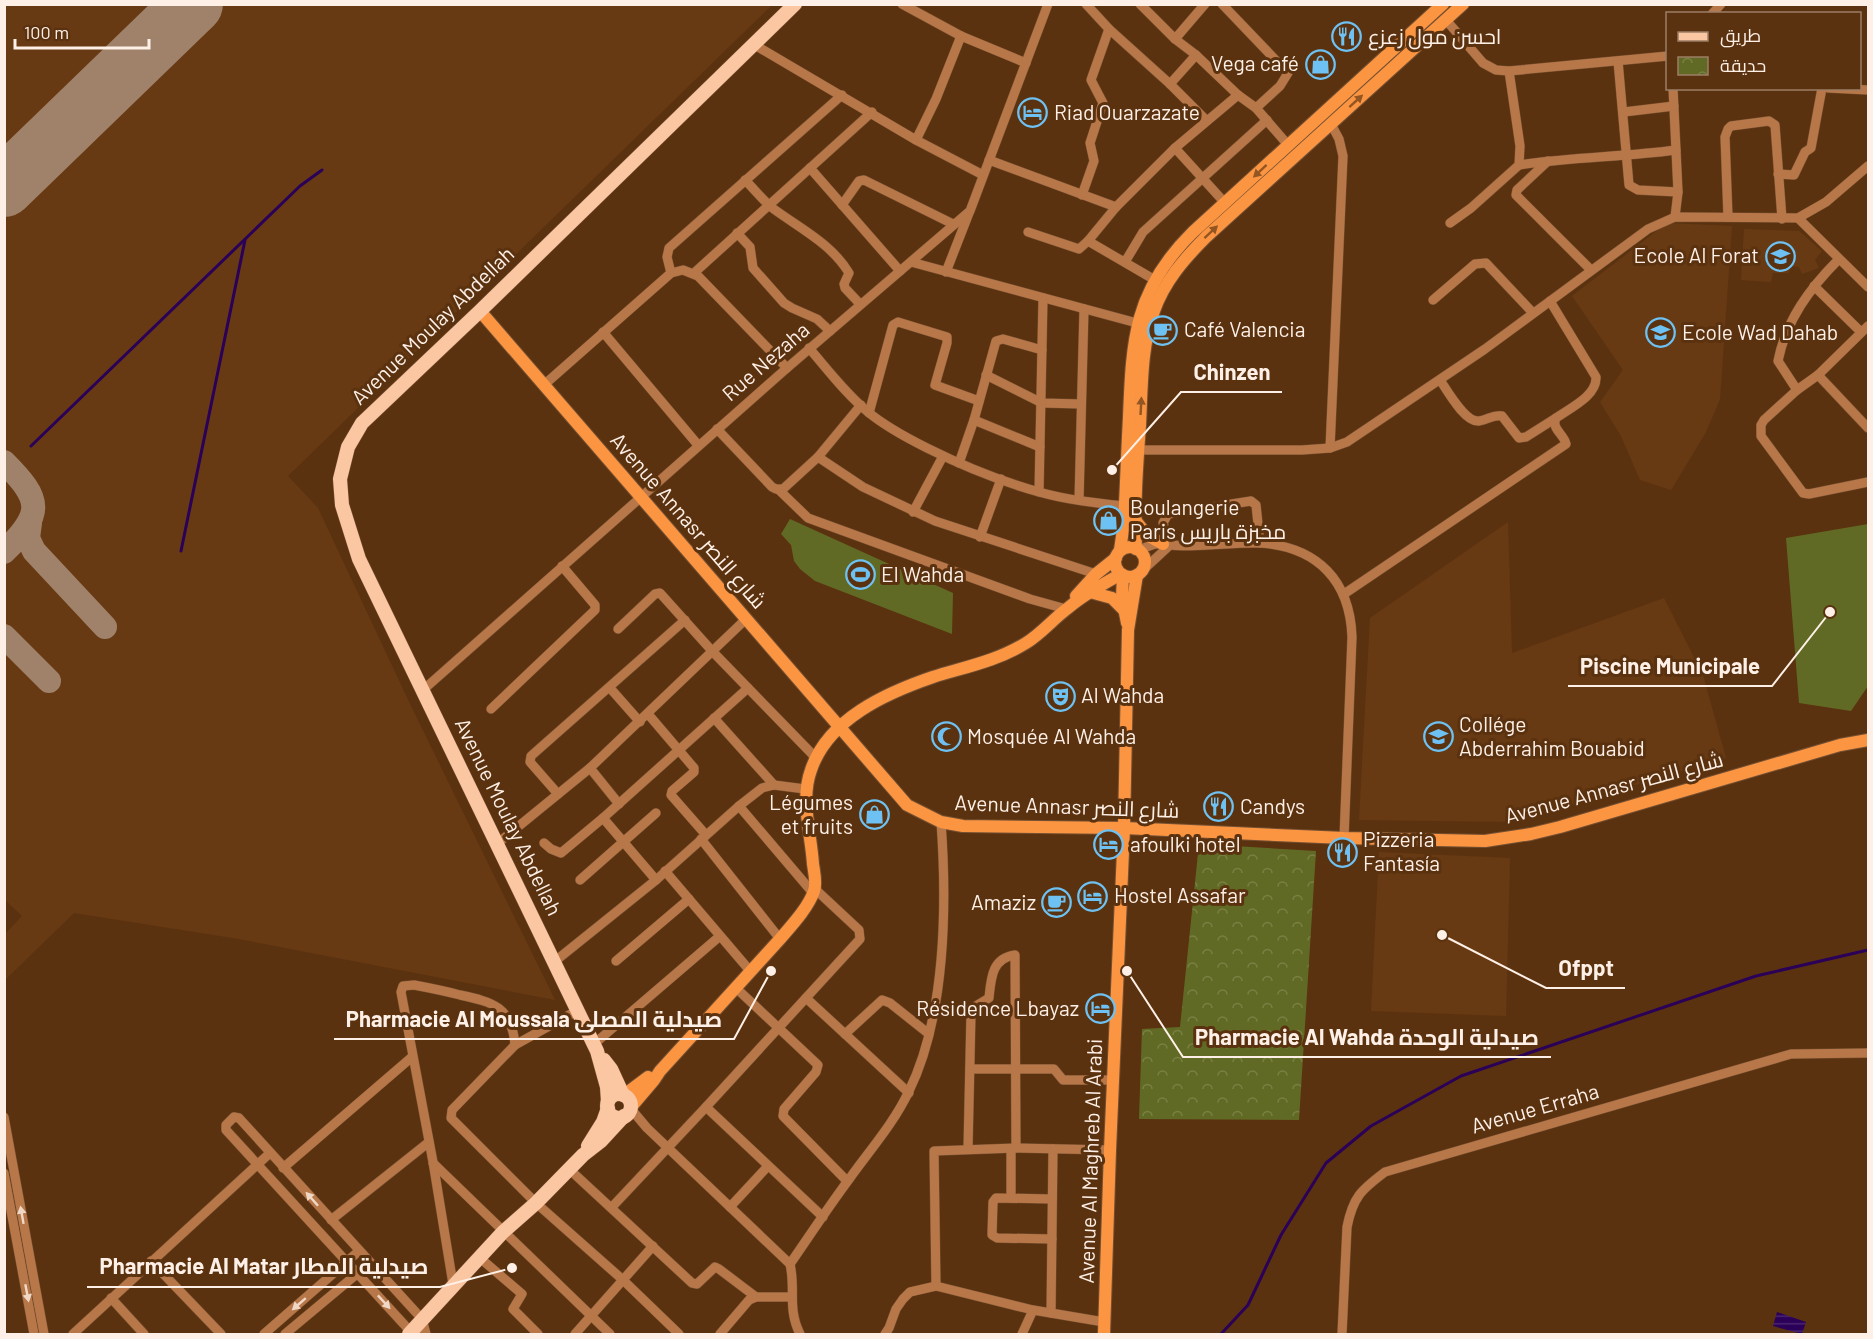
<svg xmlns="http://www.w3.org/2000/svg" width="1873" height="1339" font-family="Barlow,Cairo,sans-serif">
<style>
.built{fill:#683a13}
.park{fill:url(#park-crowns)}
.pitch{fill:#616a24}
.water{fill:url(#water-rules)}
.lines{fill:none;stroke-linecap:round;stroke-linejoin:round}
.stream{stroke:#2a0058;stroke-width:3}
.taxiway{stroke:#a0826a;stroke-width:24}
.runway{stroke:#a0826a;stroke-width:60}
.street-casing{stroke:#755032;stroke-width:10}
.secondary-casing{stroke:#755032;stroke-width:14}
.primary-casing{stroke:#755032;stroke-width:15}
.street{stroke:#b87748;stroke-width:9}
.secondary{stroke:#fc9542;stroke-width:12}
.primary{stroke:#fbc6a2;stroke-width:14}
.oneway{fill:#935521}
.oneway2{fill:#f0d8c7}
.labels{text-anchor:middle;stroke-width:6;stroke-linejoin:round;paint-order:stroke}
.poi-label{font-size:21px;fill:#fef0e7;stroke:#5b320f;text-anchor:start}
.street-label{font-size:21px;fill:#fef0e7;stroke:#5b320f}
.leader{fill:none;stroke:#fef0e7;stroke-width:2}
.callout-dot{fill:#fef0e7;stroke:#5b320f;stroke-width:2}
.callout-label{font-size:22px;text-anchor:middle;font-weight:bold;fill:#fef0e7;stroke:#5b320f;stroke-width:6;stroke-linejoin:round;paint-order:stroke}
</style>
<defs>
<pattern id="park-crowns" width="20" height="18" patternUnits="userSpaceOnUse" patternTransform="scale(1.5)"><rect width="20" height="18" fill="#616a24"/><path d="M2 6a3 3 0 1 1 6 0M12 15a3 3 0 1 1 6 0" fill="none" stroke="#798044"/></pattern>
<pattern id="water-rules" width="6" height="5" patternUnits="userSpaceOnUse" patternTransform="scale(1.5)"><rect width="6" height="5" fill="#2a0058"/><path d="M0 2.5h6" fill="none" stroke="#4a2670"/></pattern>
</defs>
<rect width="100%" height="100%" fill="#5b320f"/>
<!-- built -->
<g class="built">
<polygon points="5,4 772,5 288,476 318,508 410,704 555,1000 239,939 74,913 5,980 5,934 22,916 4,899"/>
<polygon points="1667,223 1732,226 1720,399 1706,432 1671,490 1640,480 1621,436 1600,402 1623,370 1572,296"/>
<polygon points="1744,229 1799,231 1822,251 1815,260 1819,268 1802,274 1799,267 1790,266 1789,273 1773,273 1771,282 1741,280"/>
<polygon points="1508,522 1512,653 1664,598 1703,675 1726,758 1512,822 1359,820 1370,618"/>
<polygon points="1379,852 1510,858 1506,1016 1371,1011"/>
</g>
<!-- park -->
<polygon class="park" points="1199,844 1316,851 1299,1120 1139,1119 1142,1029 1180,1027"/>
<!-- pitch -->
<g class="pitch">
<polygon points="790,519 953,593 952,634 815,581 800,569 794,561 791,545 781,534"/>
<polygon points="1868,524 1868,686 1851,711 1799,703 1786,538"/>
</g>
<!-- water -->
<polygon class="water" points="1777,1312 1806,1322 1802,1334 1773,1326"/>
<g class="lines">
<!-- stream -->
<g class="stream">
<polyline points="31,446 300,186 322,170"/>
<polyline points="181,551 245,240"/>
<polyline points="1221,1334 1248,1305 1281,1235 1326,1163 1371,1126 1461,1076 1756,976 1868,950"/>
</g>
<!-- taxiway -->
<g class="taxiway">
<path d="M4,462C42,500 44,513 4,552"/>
<polyline points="30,523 28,538 34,551 105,627"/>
<polyline points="4,636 49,681"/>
</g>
<!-- runway -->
<polyline class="runway" points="4,187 193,4"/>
<defs>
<g id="street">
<polyline points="902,4 961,36 1026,63"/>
<polyline points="1086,4 1109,29 1170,84 1196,55"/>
<polyline points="1140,4 1175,39 1196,55 1238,95 1256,108 1288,145"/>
<polyline points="1222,4 1288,73 1280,86 1256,108"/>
<polyline points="1712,14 1721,4"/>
<polyline points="1446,20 1483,63 1496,70 1509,71 1668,56"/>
<polyline points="1175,39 1205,4"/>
<polyline points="753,44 916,140 983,175"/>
<polyline points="1618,61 1629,185 1638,190 1678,192"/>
<polyline points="1170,84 1206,120"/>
<polyline points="1673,88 1678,192 1675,217"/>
<polyline points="1828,88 1868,90"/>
<polyline points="1624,112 1674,106"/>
<polyline points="916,140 936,99 961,36"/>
<polyline points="1175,148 1225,203"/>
<polyline points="989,160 1116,207 1088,241 1155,280"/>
<polyline points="1548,161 1517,190 1516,195 1591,270"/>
<path d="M1519,165C1571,157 1624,157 1676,150"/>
<polyline points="810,168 900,271"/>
<polyline points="1778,174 1794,175 1805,152 1811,148 1822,88"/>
<path d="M745,180C754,189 762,199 771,207C799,228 831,243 849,273L844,284L845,288L860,304"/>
<polyline points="1082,195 1094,161 1090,143 1103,103 1091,80 1109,29"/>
<polyline points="842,205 859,181 864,180 953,224"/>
<polyline points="1116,207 1175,148 1238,95"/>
<polyline points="1728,217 1725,137 1728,129 1731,126 1769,121 1775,125 1782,219"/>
<polyline points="1798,218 1868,287"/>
<polyline points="1450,223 1471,208 1519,165 1520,146 1509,71"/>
<polyline points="1028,232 1079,249 1088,241"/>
<polyline points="737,233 750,247 753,268 784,303 792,308 817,319 830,331"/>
<polyline points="911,262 1137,323"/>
<polyline points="1125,262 1143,232 1267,120"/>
<polyline points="946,272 969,213"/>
<polyline points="671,273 667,257 669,248 842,95"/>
<polyline points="694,273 872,112"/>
<polyline points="1814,286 1861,332"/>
<polyline points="1433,300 1475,264 1486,263 1533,313"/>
<polyline points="1868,326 1818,375 1797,390 1764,420 1761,425 1761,436 1803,493 1809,494 1868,482"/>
<polyline points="603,332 698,445"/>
<path d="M809,348C828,370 846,394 868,412C886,427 907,438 927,448C963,466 1000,481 1039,492C1067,500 1096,503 1125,506"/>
<polyline points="986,375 1042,403 1081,404"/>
<polyline points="1818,375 1868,428"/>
<path d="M1440,380C1447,390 1465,423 1479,421C1488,420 1493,414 1502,416L1519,438L1526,437L1556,418"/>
<polyline points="545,384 671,273 683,270 698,276 787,368"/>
<path d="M1797,390L1778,361C1786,320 1810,288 1839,259"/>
<polyline points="869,413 893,325 898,322 947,337 947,343 935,385 979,401"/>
<polyline points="974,420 1040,447"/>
<polyline points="717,429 772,487 776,489 783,489 818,457 861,405"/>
<polyline points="1330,448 1343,156 1339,139 1331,124"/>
<polyline points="1138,450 1302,450 1330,448 1347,442 1485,349 1648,229 1675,217 1798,218 1826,202 1868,166"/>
<polyline points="818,457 863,487 935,521 1096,574"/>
<polyline points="959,463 974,420 996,341 1003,339 1042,350"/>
<polyline points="779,490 808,518 1030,599 1066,609"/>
<polyline points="1039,492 1043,298"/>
<polyline points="1079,500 1084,309"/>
<polyline points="913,512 943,456"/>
<polyline points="980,537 1001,479"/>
<polyline points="1170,545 1163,523 1168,514 1251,501 1256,505 1260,543"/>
<path d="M1138,550L1155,544H1163C1195,549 1228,542 1260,543C1318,547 1350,581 1352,637L1344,838"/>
<polyline points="1142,571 1170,545"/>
<path d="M1344,594L1566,444C1564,434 1551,429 1556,418C1570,408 1597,396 1596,377L1550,301"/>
<polyline points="618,629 655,594 660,593 713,652 816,758"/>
<polyline points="610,688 640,722"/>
<polyline points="423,690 787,368 970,211 1048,4"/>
<polyline points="491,709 595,610 595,605 562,566"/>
<polyline points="648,714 694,768 694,772 672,791 671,795 706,835"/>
<polyline points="714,718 774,785"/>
<polyline points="590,768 619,804"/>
<polyline points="558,794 530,762 531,756 685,620"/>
<polyline points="739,806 813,893"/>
<polyline points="701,839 780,939"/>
<polyline points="498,843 590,768 746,619"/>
<polyline points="544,843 551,849 561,853 603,818"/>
<polyline points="665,871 751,972"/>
<polyline points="580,880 656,813"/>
<polyline points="656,880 603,818 748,688"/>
<polyline points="815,889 859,930 860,939 706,1107 823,1217"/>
<polyline points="616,961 689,899"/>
<polyline points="554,962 656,880 739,806 762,788 774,785 805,789"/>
<polyline points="736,988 818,1065 816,1072 784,1109 783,1116 847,1181"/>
<polyline points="806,998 909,1093"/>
<polyline points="578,1010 515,1045 452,1110 451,1118 536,1203 623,1280 679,1334"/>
<polyline points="845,1034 882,1000 890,1003 929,1034"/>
<polyline points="594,1044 720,936"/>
<polyline points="970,1069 1054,1069 1063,1080 1113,1080"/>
<path d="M631,1109L647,1128L790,1264C796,1290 787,1308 800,1334"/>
<polyline points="4,1117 44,1334"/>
<path d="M968,1149L971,1013L974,1007L989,998C991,978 992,958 1015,955L1016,1148"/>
<polyline points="433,1163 610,1334"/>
<polyline points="283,1168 412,1057"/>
<polyline points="569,1169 692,1283 697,1284 715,1267 719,1269 756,1297"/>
<polyline points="4,1173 34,1334"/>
<polyline points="1011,1198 1011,1149"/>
<polyline points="612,1207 706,1107"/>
<polyline points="730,1207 768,1166"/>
<polyline points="331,1220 429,1142"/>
<polyline points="1052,1239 997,1238 992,1235 993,1202 996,1198 1052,1199"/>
<polyline points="480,1258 522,1294 513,1309 538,1334"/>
<polyline points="151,1261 221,1334"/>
<path d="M790,1264C810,1235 829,1206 850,1178C870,1150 894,1123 909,1091C946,1016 947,904 941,822"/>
<path d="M453,1284L433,1162L401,992L403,986L414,985C430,988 445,991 460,995C493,1002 512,1007 515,1045"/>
<polyline points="936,1286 934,1151 1016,1148 1110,1150"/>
<polyline points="111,1298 144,1334"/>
<polyline points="1051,1313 1053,1149"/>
<polyline points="73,1334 270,1153"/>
<polyline points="264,1334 359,1251"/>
<polyline points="285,1334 370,1263"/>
<polyline points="419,1334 411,1332 226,1130 226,1125 234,1117 239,1118 422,1319 426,1334"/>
<polyline points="575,1334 653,1246"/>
<polyline points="720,1334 749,1300 756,1297 791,1297"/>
<polyline points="885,1334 889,1328 896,1309 903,1299 910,1292 936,1286 1033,1310 1104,1322"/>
<polyline points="1022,1334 1033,1310"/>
<path d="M1342,1334L1347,1227C1353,1197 1361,1190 1385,1172L1791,1054L1868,1053"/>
</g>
<g id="secondary">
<polyline points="480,311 907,805 941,822 963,826 1124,828 1344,838 1485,841 1531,834 1560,827 1840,745 1868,740"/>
<polyline points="1135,520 1147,535 1163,544"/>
<circle cx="1130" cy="562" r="15"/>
<path d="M1136,549C1134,507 1137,466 1140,425C1142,387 1141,347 1154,311C1164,282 1184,259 1206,237L1463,4"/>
<path d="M1120,550L1124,523C1126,488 1127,453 1129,417C1132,340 1134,290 1193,232L1443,4"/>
<polyline points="1123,575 1122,598 1127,623"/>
<polyline points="1090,592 1112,598 1123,609"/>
<polyline points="1076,596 1096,574 1116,558"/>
<polyline points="624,1095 648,1077"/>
<path d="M631,1107L654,1080L660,1071L780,939C792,925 808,908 814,891C817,883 814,872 813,864C811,833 800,800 811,770C828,719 886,693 933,677C965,667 997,661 1026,643C1042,633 1053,619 1068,608C1084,594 1103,584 1121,574"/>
<polyline points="1104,1334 1110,1150 1124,828 1128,630 1137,575"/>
</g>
<g id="primary">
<polyline points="604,1060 611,1069 623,1095"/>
<circle cx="619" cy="1106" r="12"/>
<polyline points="608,1102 607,1087 597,1051 359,559 342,505 340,479 348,447 362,423 480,311 795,4"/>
<polyline points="588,1146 603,1122 608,1108"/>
<polyline points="409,1334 503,1232 536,1203 583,1155 601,1141 624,1116"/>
</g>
</defs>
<!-- street casing -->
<use href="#street" class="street-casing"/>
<!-- secondary casing -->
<use href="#secondary" class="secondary-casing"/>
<!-- primary casing -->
<use href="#primary" class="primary-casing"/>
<!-- street -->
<use href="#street" class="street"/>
<!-- secondary -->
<use href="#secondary" class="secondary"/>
<!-- primary -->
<use href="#primary" class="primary"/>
</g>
<!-- one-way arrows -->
<defs><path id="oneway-solid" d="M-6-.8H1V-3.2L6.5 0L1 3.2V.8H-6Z" transform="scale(1.5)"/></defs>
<g class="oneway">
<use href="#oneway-solid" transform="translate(1356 101) rotate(-42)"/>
<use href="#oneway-solid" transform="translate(1260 171) rotate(137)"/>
<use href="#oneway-solid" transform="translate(1211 232) rotate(-43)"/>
<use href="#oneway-solid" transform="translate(1141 406) rotate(-87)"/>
</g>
<g class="oneway2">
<use href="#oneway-solid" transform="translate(312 1199) rotate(-132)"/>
<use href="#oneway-solid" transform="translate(22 1215) rotate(-100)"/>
<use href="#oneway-solid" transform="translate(27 1293) rotate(79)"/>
<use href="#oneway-solid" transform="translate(384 1302) rotate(47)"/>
<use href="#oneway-solid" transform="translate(299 1304) rotate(139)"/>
</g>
<!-- icons -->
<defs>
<symbol id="restaurant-ring" viewBox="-11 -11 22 22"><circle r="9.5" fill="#5b320f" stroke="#6ec2f3" stroke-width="1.5"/><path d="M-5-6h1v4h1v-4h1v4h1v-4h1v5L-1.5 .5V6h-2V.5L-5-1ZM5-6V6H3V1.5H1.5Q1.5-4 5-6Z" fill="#6ec2f3"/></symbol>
<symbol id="shop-ring" viewBox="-11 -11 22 22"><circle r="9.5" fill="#5b320f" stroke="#6ec2f3" stroke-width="1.5"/><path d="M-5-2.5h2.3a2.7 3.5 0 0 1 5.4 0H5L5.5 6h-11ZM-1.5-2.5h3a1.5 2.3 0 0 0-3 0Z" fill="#6ec2f3"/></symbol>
<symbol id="hotel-ring" viewBox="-11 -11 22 22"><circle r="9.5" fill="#5b320f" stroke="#6ec2f3" stroke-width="1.5"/><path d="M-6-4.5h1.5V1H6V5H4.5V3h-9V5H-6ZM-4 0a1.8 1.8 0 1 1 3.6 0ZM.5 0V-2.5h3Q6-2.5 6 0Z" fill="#6ec2f3"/></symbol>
<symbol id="university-ring" viewBox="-11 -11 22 22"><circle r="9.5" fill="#5b320f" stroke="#6ec2f3" stroke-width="1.5"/><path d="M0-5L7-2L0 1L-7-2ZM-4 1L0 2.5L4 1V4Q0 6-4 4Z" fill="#6ec2f3"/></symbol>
<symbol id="cafe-ring" viewBox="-11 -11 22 22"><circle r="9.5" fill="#5b320f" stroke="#6ec2f3" stroke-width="1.5"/><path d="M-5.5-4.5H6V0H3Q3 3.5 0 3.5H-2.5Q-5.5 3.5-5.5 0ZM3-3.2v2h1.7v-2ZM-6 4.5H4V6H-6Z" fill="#6ec2f3"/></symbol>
<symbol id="stadium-ring" viewBox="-11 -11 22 22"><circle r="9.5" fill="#5b320f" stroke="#6ec2f3" stroke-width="1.5"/><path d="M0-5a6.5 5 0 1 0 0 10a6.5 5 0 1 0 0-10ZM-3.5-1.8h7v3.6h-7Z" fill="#6ec2f3"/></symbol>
<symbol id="theatre-ring" viewBox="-11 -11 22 22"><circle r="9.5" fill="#5b320f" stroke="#6ec2f3" stroke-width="1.5"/><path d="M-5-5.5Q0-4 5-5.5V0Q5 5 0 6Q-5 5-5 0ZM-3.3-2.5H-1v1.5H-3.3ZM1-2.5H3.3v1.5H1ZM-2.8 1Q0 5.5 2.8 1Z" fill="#6ec2f3"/></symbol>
<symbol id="mosque-ring" viewBox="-11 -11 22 22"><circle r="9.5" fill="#5b320f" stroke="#6ec2f3" stroke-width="1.5"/><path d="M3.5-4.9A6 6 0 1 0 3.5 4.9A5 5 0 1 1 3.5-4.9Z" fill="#6ec2f3"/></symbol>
</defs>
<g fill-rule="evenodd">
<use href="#restaurant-ring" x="1330" y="20" width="33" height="33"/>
<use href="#shop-ring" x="1304" y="48" width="33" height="33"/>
<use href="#hotel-ring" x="1016" y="96" width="33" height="33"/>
<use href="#university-ring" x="1764" y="240" width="33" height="33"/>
<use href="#cafe-ring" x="1146" y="314" width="33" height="33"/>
<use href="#university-ring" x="1644" y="316" width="33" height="33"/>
<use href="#shop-ring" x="1092" y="504" width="33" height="33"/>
<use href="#stadium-ring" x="844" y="558" width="33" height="33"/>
<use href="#theatre-ring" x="1044" y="680" width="33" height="33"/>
<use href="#mosque-ring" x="930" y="720" width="33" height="33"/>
<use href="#university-ring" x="1422" y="720" width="33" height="33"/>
<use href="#restaurant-ring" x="1202" y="790" width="33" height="33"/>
<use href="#shop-ring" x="858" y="798" width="33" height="33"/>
<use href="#hotel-ring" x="1092" y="828" width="33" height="33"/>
<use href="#restaurant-ring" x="1326" y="836" width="33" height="33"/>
<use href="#hotel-ring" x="1076" y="880" width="33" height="33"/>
<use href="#cafe-ring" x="1040" y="886" width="33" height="33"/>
<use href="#hotel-ring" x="1084" y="992" width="33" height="33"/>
</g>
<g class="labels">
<!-- poi labels -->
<g class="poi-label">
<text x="1368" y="44">احسن مول زعزع</text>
<text x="1299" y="71" text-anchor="end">Vega café</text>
<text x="1054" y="120">Riad Ouarzazate</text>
<text x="1759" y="263" text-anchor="end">Ecole Al Forat</text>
<text x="1184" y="337">Café Valencia</text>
<text x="1682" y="340">Ecole Wad Dahab</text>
<text x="1130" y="515">Boulangerie<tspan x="1130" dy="24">Paris مخبزة باريس</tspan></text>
<text x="881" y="582">El Wahda</text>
<text x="1081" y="703">Al Wahda</text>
<text x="1459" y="732">Collége<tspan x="1459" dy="24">Abderrahim Bouabid</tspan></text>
<text x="967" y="744">Mosquée Al Wahda</text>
<text x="853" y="810" text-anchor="end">Légumes<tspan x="853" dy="24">et fruits</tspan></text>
<text x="1240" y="814">Candys</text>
<text x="1363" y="847">Pizzeria<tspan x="1363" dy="24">Fantasía</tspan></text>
<text x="1130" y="852">afoulki hotel</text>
<text x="1114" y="903">Hostel Assafar</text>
<text x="1036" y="910" text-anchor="end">Amaziz</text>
<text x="1079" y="1016" text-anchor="end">Résidence Lbayaz</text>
</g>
<!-- street labels -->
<g class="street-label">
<text transform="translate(433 326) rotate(-44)" y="7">Avenue Moulay Abdellah</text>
<text transform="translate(766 362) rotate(-41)" y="7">Rue Nezaha</text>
<text transform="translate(688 521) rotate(49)" y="7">Avenue Annasr شارع النصر</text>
<text transform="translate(1614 788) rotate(-15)" y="7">Avenue Annasr شارع النصر</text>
<text transform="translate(1067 807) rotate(2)" y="7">Avenue Annasr شارع النصر</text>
<text transform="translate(508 817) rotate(64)" y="7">Avenue Moulay Abdellah</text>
<text transform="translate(1535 1109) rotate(-16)" y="7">Avenue Erraha</text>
<text transform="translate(1091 1161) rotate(-88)" y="7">Avenue Al Maghreb Al Arabi</text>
</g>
</g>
<!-- callouts -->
<path class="leader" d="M1112 470L1181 392H1282M1830 612L1772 686H1568M1442 935L1546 988H1625M771 971L734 1039H334M1127 971L1183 1057H1551M512 1268L440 1287H87"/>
<g class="callout-dot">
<circle cx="1112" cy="470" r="6"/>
<circle cx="1830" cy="612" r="6"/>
<circle cx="1442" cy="935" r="6"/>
<circle cx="771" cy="971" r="6"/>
<circle cx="1127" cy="971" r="6"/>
<circle cx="512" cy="1268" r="6"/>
</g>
<g class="callout-label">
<text x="1232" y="380">Chinzen</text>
<text x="1670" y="674">Piscine Municipale</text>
<text x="1586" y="976">Ofppt</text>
<text x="534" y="1027">Pharmacie Al Moussala صيدلية المصلى</text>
<text x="1367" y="1045">Pharmacie Al Wahda صيدلية الوحدة</text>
<text x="264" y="1274">Pharmacie Al Matar صيدلية المطار</text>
</g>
<!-- border -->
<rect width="1873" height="1339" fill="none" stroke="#fef0e7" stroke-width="12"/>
<!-- legend -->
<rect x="1666" y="12" width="195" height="78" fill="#5b320f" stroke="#9c7e65" stroke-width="1.5"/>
<rect x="1678" y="32" width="30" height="9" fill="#fbc6a2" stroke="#9c7e65" stroke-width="1.5"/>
<text x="1720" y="42" font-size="18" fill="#fef0e7">طريق</text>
<rect x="1678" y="57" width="30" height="18" fill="url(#park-crowns)" stroke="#9c7e65" stroke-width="1.5"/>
<text x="1720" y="72" font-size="18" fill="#fef0e7">حديقة</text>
<!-- scale -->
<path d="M15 39v9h134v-9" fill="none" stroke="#fef0e7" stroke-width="3"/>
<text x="24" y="39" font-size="18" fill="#fef0e7" stroke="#5b320f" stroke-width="4.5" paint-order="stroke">100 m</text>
</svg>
